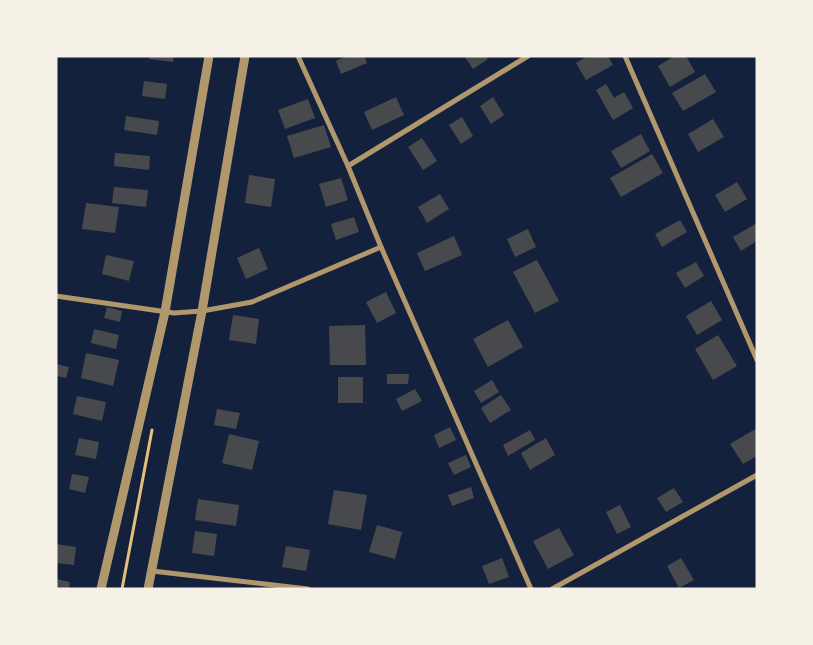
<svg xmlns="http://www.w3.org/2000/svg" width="813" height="645" font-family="Commissioner,sans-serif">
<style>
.building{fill:#48494c}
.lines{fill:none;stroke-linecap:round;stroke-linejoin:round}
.path{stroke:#e5c07b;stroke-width:3}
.minor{stroke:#b1986c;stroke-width:5}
.tertiary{stroke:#b1986c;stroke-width:9}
</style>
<rect width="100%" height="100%" fill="#14213d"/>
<!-- building -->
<g class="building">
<polygon points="149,56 174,56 173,62 149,59"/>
<polygon points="347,56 364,56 367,63 341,74 336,61"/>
<polygon points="464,56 486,56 488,59 473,69"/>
<polygon points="587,56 608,56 613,65 586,80 576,63"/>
<polygon points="674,56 686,56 695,72 670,87 658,66"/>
<polygon points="705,74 716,92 683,111 672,93"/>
<polygon points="144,81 167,84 165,99 142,96"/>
<polygon points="606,84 614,98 624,92 633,108 613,120 596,90"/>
<polygon points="396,97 404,115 372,130 364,112"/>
<polygon points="493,97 504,115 491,124 480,106"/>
<polygon points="308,99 315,118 285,129 278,110"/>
<polygon points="126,116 159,121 157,135 124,130"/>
<polygon points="462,117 473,136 461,144 449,125"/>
<polygon points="713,119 724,137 698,152 688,134"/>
<polygon points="324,125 331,147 294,158 287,136"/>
<polygon points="641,134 650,151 621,168 611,151"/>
<polygon points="422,138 437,161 423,170 408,147"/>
<polygon points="115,153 150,156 149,170 114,166"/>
<polygon points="652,154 663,173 621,197 610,178"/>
<polygon points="249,175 275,179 271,207 245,203"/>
<polygon points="341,178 348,200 326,207 319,184"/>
<polygon points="737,182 747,199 725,212 715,195"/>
<polygon points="114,187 148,190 146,207 112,203"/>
<polygon points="440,194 449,209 427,223 418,207"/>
<polygon points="86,203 119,207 115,233 82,229"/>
<polygon points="354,217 359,232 336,240 331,224"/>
<polygon points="680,220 687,232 662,247 655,234"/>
<polygon points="757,223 757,241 741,251 733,237"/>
<polygon points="528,229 536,247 515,257 507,239"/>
<polygon points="454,236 462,255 425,271 417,253"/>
<polygon points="259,248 268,269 246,279 237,258"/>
<polygon points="106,255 134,261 129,281 102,274"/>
<polygon points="537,260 559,301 535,313 513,272"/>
<polygon points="696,262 704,276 685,288 676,273"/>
<polygon points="386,292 396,313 377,323 366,302"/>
<polygon points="711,301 722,320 697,335 686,316"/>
<polygon points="107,307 122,311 120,322 104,318"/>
<polygon points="233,315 259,319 256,344 229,340"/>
<polygon points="508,320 523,347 488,367 473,339"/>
<polygon points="365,325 366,365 330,365 329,326"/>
<polygon points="94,329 119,335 116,349 91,343"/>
<polygon points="718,335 737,366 713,380 695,349"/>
<polygon points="86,353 119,360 113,386 81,378"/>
<polygon points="56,364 69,367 66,378 56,376"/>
<polygon points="387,374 409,374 408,384 387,384"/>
<rect x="338" y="377" width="25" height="26"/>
<polygon points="492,380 499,392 481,403 474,391"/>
<polygon points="415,389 422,401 402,411 396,399"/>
<polygon points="501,395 511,410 490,423 481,408"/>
<polygon points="77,396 106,402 102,421 73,414"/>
<polygon points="217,409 240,413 236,429 214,425"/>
<polygon points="450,427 456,440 439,448 434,435"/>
<polygon points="757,428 757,456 743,464 730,444"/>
<polygon points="530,430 535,440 508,456 503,445"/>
<polygon points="229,434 259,441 252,470 222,463"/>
<polygon points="79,438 99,442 96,459 75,455"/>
<polygon points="546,438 555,455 530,470 521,453"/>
<polygon points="466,455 471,467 454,475 448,463"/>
<polygon points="72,474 89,477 85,493 69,489"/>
<polygon points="471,487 474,498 452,506 448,495"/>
<polygon points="674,488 683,502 666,512 657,498"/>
<polygon points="334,490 367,495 361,530 328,524"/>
<polygon points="198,499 239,505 236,526 195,520"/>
<polygon points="620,505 631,527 617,534 606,512"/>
<polygon points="377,525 402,532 395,559 369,552"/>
<polygon points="559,528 574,555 548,569 533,541"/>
<polygon points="195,531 217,534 214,556 192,553"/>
<polygon points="56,544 76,547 74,565 56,563"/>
<polygon points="286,546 310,550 306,571 282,567"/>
<polygon points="502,558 509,577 489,584 482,566"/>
<polygon points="681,558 694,580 679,588 667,566"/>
<polygon points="56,579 70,582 69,589 56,589"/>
</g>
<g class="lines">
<!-- path -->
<polyline class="path" points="122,589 152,430"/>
<!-- minor -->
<g class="minor">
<polyline points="298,56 348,166 381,247 531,589"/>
<polyline points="625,56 757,360"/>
<polyline points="348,166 528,56"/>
<polyline points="56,296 174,313 202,311 252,302 381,247"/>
<polyline points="152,571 308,589"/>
<polyline points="552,589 757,475"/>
</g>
<!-- tertiary -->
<g class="tertiary">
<polyline points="101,589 165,312 209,56"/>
<polyline points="148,589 202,311 245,56"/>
</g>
</g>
<!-- border -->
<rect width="813" height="645" fill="none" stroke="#f6f1e7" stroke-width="115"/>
</svg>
